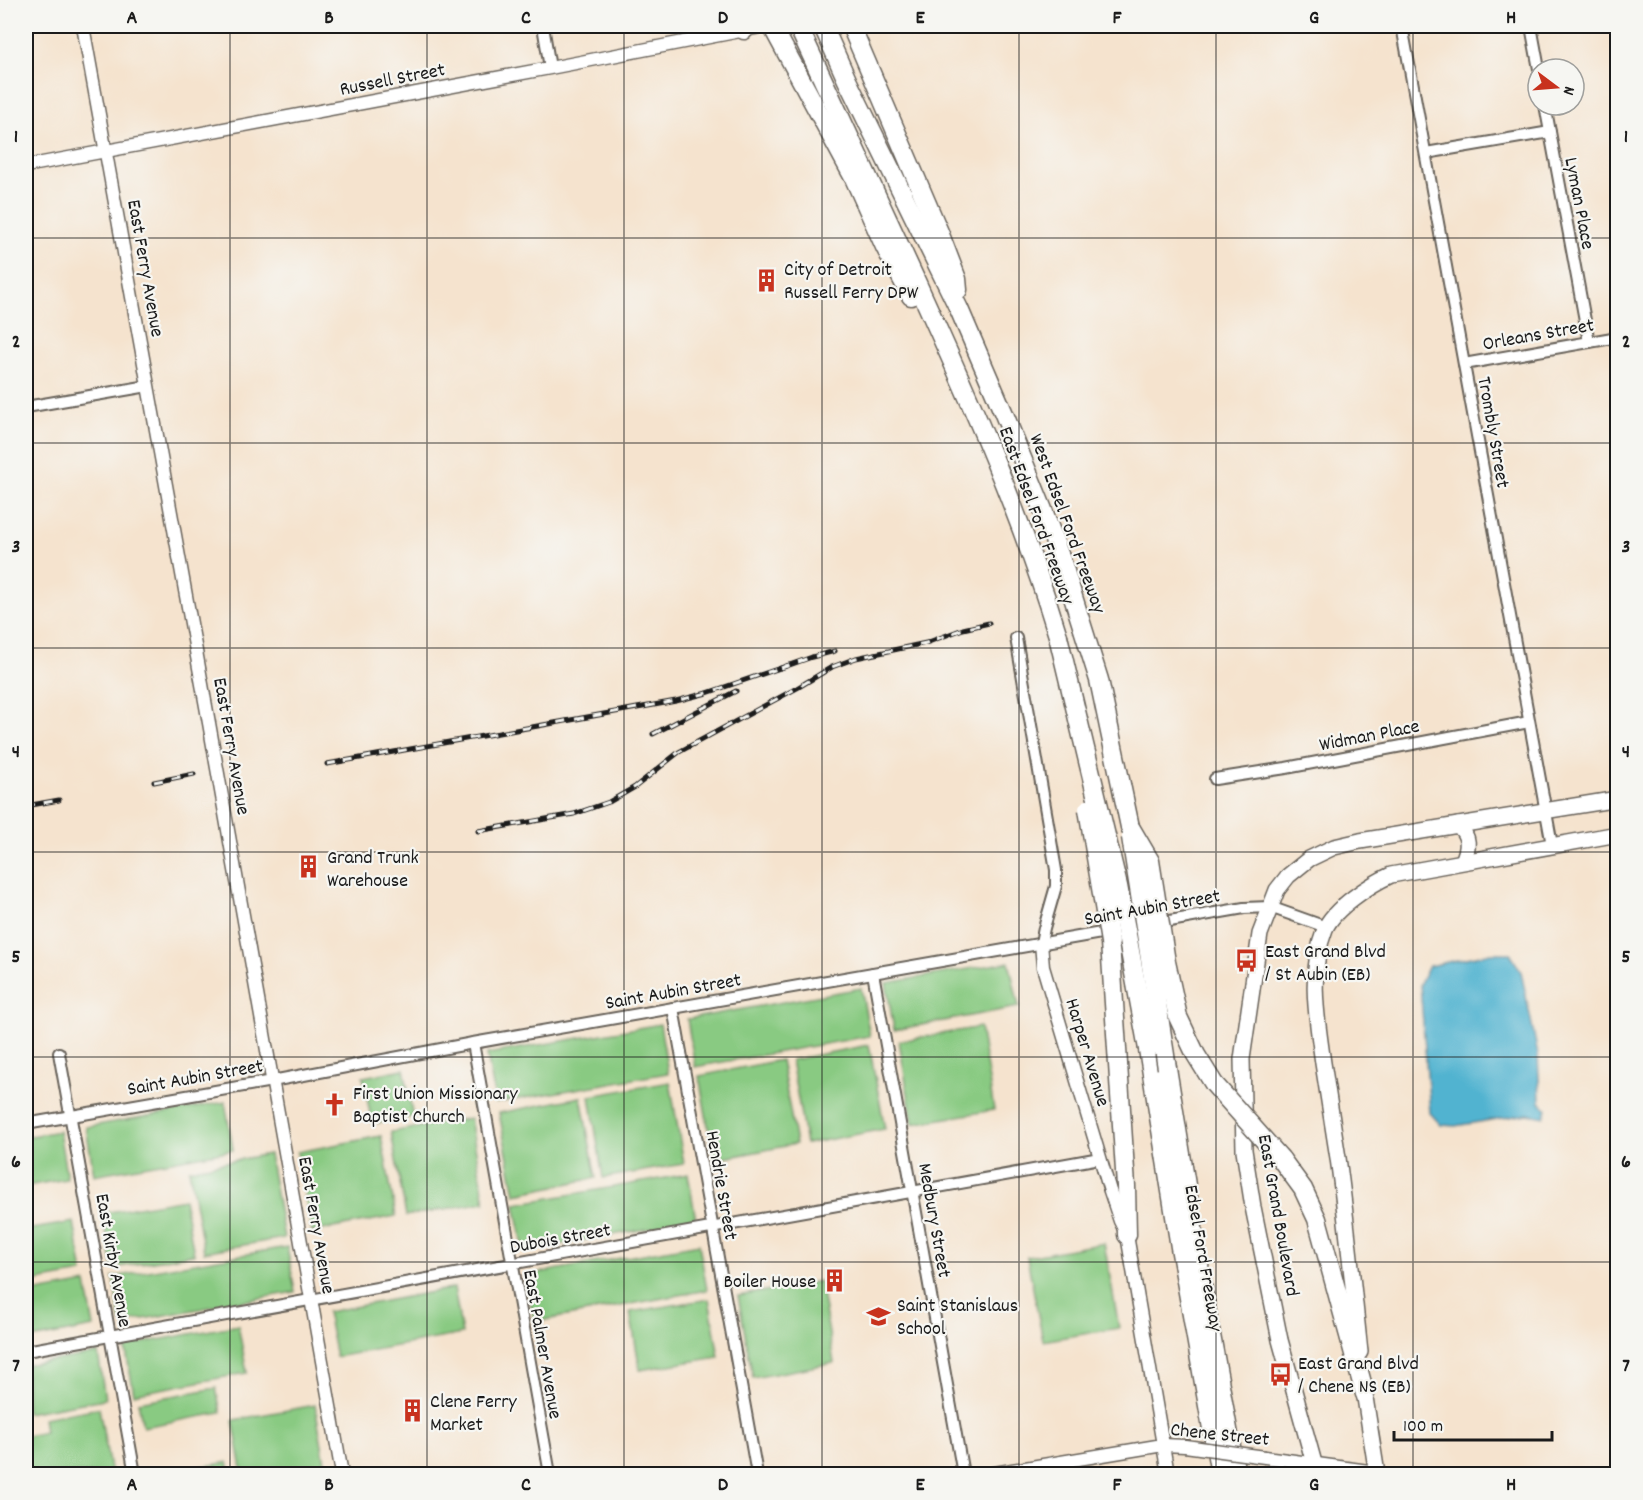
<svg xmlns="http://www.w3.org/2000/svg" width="1643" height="1500" font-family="Dekko,sans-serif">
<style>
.green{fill:#89ca82;stroke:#52734f;stroke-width:1.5}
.water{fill:#51b3d0;stroke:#366876;stroke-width:1.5}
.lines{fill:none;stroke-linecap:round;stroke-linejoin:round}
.minor-casing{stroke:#68625a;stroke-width:14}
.tertiary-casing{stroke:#68625a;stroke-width:15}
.secondary-casing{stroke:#68625a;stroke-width:18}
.motorway-casing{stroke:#68625a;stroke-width:21}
.minor{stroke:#fff;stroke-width:10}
.tertiary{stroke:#fff;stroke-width:12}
.secondary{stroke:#fff;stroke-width:15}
.motorway{stroke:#fff;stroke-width:18}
.rail-casing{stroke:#1c1c1c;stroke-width:5}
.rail{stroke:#f6f6f2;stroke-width:3;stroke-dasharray:9;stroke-linecap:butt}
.tertiary-bridge-casing{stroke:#68625a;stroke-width:15;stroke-linecap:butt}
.motorway-bridge-casing{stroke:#68625a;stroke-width:21;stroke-linecap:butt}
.tertiary-bridge{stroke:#fff;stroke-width:12}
.motorway-bridge{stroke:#fff;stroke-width:18}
.grid{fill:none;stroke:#1c1c1c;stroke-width:1.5;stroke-opacity:0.55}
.labels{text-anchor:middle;stroke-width:4.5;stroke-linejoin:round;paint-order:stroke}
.street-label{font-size:20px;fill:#1c1c1c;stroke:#f6f6f2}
.poi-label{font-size:20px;fill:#1c1c1c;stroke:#f6f6f2;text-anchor:start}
.neatline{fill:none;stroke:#1c1c1c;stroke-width:2}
.grid-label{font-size:20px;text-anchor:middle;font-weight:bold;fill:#1c1c1c}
</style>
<rect width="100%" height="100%" fill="#f6f6f2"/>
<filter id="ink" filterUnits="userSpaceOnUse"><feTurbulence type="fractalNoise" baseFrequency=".0167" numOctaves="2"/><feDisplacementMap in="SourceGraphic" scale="12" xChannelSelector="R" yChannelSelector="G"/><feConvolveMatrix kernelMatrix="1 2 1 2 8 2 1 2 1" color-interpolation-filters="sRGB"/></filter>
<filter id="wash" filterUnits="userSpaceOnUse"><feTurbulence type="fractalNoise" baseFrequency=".008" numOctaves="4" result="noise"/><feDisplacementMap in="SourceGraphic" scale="24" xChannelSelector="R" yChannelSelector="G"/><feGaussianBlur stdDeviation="1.35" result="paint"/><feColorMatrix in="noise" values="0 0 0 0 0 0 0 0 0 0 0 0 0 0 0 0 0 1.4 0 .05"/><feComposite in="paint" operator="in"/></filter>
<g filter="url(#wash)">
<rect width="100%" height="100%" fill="#f5e3ce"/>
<!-- green -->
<g class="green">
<polygon points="1009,962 1019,1007 894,1030 886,983"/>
<polygon points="861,988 870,1036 695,1067 687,1019"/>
<polygon points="660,1024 668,1073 496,1103 487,1054"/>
<polygon points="980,1027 994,1110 913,1124 899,1041"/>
<polygon points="869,1045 885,1129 806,1144 791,1060"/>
<polygon points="781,1060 796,1144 714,1160 699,1076"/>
<polygon points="404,1069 413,1117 372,1124 363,1077"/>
<polygon points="670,1082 684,1164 603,1178 590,1096"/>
<polygon points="581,1097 596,1178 515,1194 499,1113"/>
<polygon points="225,1102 233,1150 94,1175 86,1127"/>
<polygon points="470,1118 485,1202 406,1216 391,1132"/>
<polygon points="59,1131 67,1179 26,1186 26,1137"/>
<polygon points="381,1136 396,1216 312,1232 297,1152"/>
<polygon points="269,1154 284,1238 204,1252 189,1169"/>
<polygon points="688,1174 696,1220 524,1251 515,1204"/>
<polygon points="184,1199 194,1254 113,1268 103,1213"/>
<polygon points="74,1222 83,1273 26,1283 26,1230"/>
<polygon points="1104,1243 1119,1328 1043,1341 1027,1257"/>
<polygon points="699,1244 707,1290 534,1322 526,1275"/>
<polygon points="287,1247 295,1292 121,1323 113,1277"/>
<polygon points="820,1281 834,1363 753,1378 738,1296"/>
<polygon points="86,1283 94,1327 26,1340 26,1294"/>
<polygon points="454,1288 462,1334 336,1357 327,1312"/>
<polygon points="709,1299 719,1357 640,1370 630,1312"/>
<polygon points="238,1325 247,1373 134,1394 125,1346"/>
<polygon points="98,1353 105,1399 26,1413 26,1365"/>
<polygon points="216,1388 221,1413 143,1427 138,1402"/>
<polygon points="315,1405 327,1474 243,1474 233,1420"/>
<polygon points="99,1408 111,1474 26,1474 26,1436 45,1432 43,1418"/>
<polygon points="228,1462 231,1474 161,1474"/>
</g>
<!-- water -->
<polygon class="water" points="1490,953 1510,953 1521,972 1538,1054 1540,1102 1547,1109 1544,1117 1528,1114 1455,1126 1441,1125 1430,1113 1420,984 1429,966"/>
</g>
<g filter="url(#ink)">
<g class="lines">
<defs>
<g id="minor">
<polyline points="543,26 550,68"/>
<polyline points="703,26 704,38"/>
<polyline points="1402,26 1552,845"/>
<polyline points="1531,26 1539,69"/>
<polyline points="1545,105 1589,342"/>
<polyline points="1426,153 1550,132"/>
<polyline points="1464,364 1618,337"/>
<polyline points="26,407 148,386"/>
<polyline points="1016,638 1056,870 1056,886 1044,928 1041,943"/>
<polyline points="1215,779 1286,768 1529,722"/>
<polyline points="873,973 963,1474"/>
<polyline points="673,1008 757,1474"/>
<polyline points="473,1043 550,1474"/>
<polyline points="59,1053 135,1474"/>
<polyline points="26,1124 272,1081 473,1043 1244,908 1270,907 1326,927"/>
<polyline points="26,1351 1100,1158"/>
</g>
<g id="tertiary">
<polyline points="83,26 209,723 342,1474"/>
<polyline points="26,166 550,68 766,26"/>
<polyline points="1041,943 1043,967 1110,1191 1120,1221 1127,1235 1168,1474"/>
<polyline points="1265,1457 1376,1472"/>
<polyline points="988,1474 1139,1449 1163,1445 1185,1446"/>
</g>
<g id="secondary">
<path d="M1458,825C1470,837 1469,847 1463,861"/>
<path d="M1360,1352C1353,1287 1347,1222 1338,1158C1333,1126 1328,1095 1323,1063C1317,1019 1308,972 1325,929C1334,908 1371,884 1391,875L1618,834"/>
<polyline points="1363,1385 1377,1474"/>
<polyline points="1317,1474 1280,1340 1253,1207 1244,1150 1242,1059 1260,934 1277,890 1288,876 1309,859 1334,847 1360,841 1618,799"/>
</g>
<g id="motorway">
<polyline points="743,26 744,30"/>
<polyline points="772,26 854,178 885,247 911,296"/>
<path d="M798,26C838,111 877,196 916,281C969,397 1021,514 1058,636"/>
<polyline points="823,26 847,80 959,309 1004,414 1043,510 1063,565 1099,680 1130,827"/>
<polyline points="851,26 939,232 957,279 958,290"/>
<polyline points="1110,942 1126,1186 1127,1235"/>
<polyline points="1148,1049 1180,1247 1220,1474"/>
<polyline points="1167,1068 1204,1296 1236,1474"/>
<polyline points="1281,1159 1303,1189 1317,1219 1365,1394"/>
</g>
</defs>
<!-- minor casing -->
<use href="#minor" class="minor-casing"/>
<!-- tertiary casing -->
<use href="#tertiary" class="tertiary-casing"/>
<!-- secondary casing -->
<use href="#secondary" class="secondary-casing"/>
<!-- motorway casing -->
<use href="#motorway" class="motorway-casing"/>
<!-- minor -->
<use href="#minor" class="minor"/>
<!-- tertiary -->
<use href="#tertiary" class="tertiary"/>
<!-- secondary -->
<use href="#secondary" class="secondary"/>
<!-- motorway -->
<use href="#motorway" class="motorway"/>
<defs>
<g id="rail">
<polyline points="781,668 812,657 835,651"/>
<polyline points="653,734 736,691"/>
<polyline points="327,764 676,701 707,693 789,665"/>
<polyline points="154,782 194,774"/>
<polyline points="26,806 59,800"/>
<polyline points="478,831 574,814 609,802 635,787 679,752 797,688 832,667 856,658 926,643 963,629 989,623"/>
</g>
</defs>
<!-- rail casing -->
<use href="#rail" class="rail-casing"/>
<!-- rail -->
<use href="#rail" class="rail"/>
<defs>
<polyline id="tertiary-bridge" points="1185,1446 1265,1457"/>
<g id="motorway-bridge">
<polyline points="1058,636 1118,886 1148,1049"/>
<polyline points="1088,809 1110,942"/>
<polyline points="1130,827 1150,861 1166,962 1178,1017 1196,1055 1214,1084 1281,1159"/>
<polyline points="1131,837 1167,1068"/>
</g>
</defs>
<!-- tertiary-bridge casing -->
<use href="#tertiary-bridge" class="tertiary-bridge-casing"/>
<!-- motorway-bridge casing -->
<use href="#motorway-bridge" class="motorway-bridge-casing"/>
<!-- tertiary-bridge -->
<use href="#tertiary-bridge" class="tertiary-bridge"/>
<!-- motorway-bridge -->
<use href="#motorway-bridge" class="motorway-bridge"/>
</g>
</g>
<!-- grid -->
<path class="grid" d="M230,26V1474M427,26V1474M624,26V1474M822,26V1474M1019,26V1474M1216,26V1474M1413,26V1474M26,238H1618M26,443H1618M26,648H1618M26,852H1618M26,1057H1618M26,1262H1618"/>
<!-- icons -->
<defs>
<symbol id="building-bare" viewBox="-9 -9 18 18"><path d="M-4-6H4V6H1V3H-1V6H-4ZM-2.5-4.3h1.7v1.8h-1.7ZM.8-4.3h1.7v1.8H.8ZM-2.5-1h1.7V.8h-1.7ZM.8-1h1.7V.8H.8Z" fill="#c8321e" stroke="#f6f6f2" stroke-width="2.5" paint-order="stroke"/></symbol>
<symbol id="bus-bare" viewBox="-9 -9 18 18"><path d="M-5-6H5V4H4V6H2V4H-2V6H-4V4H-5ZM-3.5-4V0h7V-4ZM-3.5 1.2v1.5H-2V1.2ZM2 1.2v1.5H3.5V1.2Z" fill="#c8321e" stroke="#f6f6f2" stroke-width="2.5" paint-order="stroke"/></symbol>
<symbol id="church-bare" viewBox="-9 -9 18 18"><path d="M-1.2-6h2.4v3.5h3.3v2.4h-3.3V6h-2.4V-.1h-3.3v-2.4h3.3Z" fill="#c8321e" stroke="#f6f6f2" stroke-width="2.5" paint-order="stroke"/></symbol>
<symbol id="school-bare" viewBox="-9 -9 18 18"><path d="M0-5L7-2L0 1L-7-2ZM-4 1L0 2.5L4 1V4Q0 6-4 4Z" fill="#c8321e" stroke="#f6f6f2" stroke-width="2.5" paint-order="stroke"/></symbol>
</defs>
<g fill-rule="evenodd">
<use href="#building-bare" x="750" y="264" width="33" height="33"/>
<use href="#building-bare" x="292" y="850" width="33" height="33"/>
<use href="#bus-bare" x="1230" y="944" width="33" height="33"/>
<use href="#church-bare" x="318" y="1088" width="33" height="33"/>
<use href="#building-bare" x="818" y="1264" width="33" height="33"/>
<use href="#school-bare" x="862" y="1300" width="33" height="33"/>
<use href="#bus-bare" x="1264" y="1358" width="33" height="33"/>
<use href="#building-bare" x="396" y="1394" width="33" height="33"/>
</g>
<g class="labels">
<!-- street labels -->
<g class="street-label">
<text transform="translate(392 78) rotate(-11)" y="7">Russell Street</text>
<text transform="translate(1581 203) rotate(79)" y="7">Lyman Place</text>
<text transform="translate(147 268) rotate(80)" y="7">East Ferry Avenue</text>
<text transform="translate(1538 333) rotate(-10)" y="7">Orleans Street</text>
<text transform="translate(1495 432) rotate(80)" y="7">Trombly Street</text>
<text transform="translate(1038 515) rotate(70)" y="7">East Edsel Ford Freeway</text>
<text transform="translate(1069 523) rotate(70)" y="7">West Edsel Ford Freeway</text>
<text transform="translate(1369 734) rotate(-11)" y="7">Widman Place</text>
<text transform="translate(233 746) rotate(80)" y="7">East Ferry Avenue</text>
<text transform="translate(1152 906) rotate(-10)" y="7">Saint Aubin Street</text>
<text transform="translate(673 990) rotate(-10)" y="7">Saint Aubin Street</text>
<text transform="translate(1089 1052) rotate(73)" y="7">Harper Avenue</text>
<text transform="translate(195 1076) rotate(-10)" y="7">Saint Aubin Street</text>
<text transform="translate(723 1185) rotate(80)" y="7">Hendrie Street</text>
<text transform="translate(1280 1215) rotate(80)" y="7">East Grand Boulevard</text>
<text transform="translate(936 1220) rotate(80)" y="7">Medbury Street</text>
<text transform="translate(318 1225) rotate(80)" y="7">East Ferry Avenue</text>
<text transform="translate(560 1237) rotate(-10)" y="7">Dubois Street</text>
<text transform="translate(1205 1258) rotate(80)" y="7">Edsel Ford Freeway</text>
<text transform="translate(115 1260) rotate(80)" y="7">East Kirby Avenue</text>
<text transform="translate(544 1344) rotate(80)" y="7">East Palmer Avenue</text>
<text transform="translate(1220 1433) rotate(6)" y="7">Chene Street</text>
</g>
<!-- poi labels -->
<g class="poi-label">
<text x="784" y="275">City of Detroit<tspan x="784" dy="23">Russell Ferry DPW</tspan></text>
<text x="327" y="863">Grand Trunk<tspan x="327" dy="23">Warehouse</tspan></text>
<text x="1265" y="957">East Grand Blvd<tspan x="1265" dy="23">/ St Aubin (EB)</tspan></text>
<text x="353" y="1099">First Union Missionary<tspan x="353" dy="23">Baptist Church</tspan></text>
<text x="816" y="1287" text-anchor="end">Boiler House</text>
<text x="897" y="1311">Saint Stanislaus<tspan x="897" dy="23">School</tspan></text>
<text x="1298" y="1369">East Grand Blvd<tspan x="1298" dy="23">/ Chene NS (EB)</tspan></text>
<text x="430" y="1407">Clene Ferry<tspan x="430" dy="23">Market</tspan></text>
</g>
</g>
<!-- margin -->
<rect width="1643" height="1500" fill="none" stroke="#f6f6f2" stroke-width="66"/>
<!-- north arrow -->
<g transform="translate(1556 87) rotate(106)"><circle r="28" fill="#f6f6f2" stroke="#9f9f9c" stroke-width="1.5"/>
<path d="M0-4.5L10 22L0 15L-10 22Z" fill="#c8321e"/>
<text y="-9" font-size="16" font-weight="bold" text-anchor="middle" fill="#1c1c1c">N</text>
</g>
<!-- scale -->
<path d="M1394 1431v9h158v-9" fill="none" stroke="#1c1c1c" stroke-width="3"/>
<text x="1403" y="1431" font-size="18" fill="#1c1c1c" stroke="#f6f6f2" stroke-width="4.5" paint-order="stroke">100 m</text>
<rect x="33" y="33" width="1577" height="1434" class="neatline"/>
<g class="grid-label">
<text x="132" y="23">A</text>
<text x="329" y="23">B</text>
<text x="526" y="23">C</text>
<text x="723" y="23">D</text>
<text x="920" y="23">E</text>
<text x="1117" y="23">F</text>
<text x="1314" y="23">G</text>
<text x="1511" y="23">H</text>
<text x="16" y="142">1</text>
<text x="1626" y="142">1</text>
<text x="16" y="347">2</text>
<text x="1626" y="347">2</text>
<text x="16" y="552">3</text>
<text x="1626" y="552">3</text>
<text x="16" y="757">4</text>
<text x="1626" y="757">4</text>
<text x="16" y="962">5</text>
<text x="1626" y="962">5</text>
<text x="16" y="1167">6</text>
<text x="1626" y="1167">6</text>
<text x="16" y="1371">7</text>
<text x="1626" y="1371">7</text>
<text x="132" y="1490">A</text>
<text x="329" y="1490">B</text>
<text x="526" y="1490">C</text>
<text x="723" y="1490">D</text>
<text x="920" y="1490">E</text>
<text x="1117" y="1490">F</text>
<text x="1314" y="1490">G</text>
<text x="1511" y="1490">H</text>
</g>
</svg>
